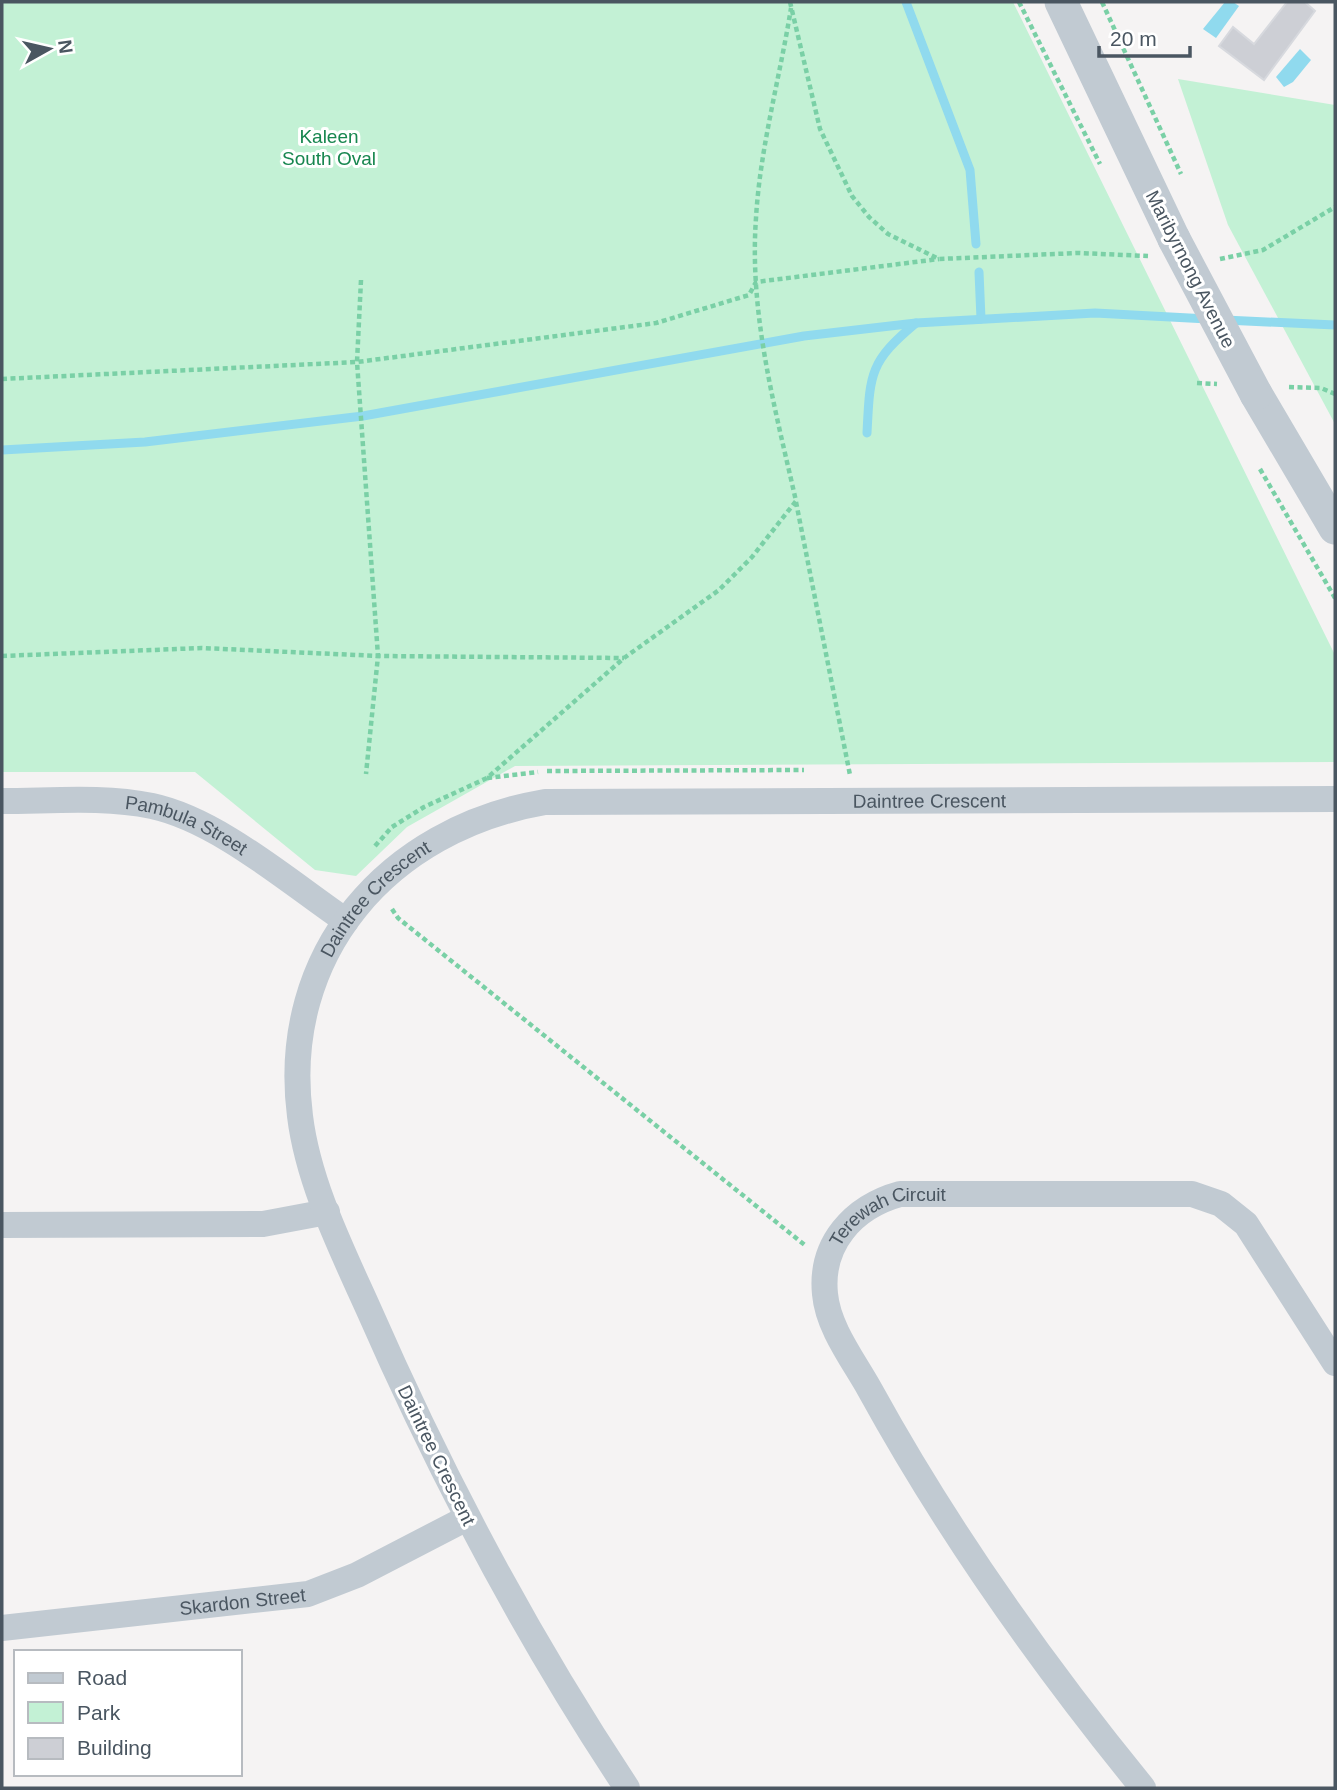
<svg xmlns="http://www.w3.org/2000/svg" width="1337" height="1790" font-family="Helvetica,sans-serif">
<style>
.green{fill:#c3f1d5}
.water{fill:#90daee}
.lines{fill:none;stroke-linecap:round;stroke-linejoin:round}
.stream{stroke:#90daee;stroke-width:9}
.building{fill:#cdcfd5;stroke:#d7d9de;stroke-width:2}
.path{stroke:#7ad0a6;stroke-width:4.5;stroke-dasharray:5 3.5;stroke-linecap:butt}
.minor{stroke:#c1cad2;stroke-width:26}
.tertiary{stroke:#c1cad2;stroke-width:33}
.tertiary-bridge{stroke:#c1cad2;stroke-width:33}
.labels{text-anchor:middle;stroke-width:6;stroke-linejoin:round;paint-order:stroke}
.park-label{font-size:19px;fill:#17864f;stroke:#fff}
.street-label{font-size:19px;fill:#4a5661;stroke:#fff}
</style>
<rect width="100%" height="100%" fill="#f5f3f3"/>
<!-- green -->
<g class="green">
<polygon points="2,2 1013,2 1335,655 1335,762 515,766 407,827 356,876 315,870 195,772 2,772"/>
<polygon points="1178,79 1335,105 1335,424 1228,225"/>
</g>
<!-- water -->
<g class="water">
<polygon points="1225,2 1233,2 1239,6 1216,38 1203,29"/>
<polygon points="1300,49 1311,60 1293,82 1284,87 1276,77"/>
</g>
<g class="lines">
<!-- stream -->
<g class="stream">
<polyline points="906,2 970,170 976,244"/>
<polyline points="979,272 981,319"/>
<polyline points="1225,320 1335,325"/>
<path d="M867,433C870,374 869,362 916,323"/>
<polyline points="2,450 145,442 363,416 804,336 916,323 1095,313 1208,319"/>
</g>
</g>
<!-- building -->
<polygon class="building" points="1287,2 1305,2 1315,11 1264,80 1219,46 1233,27 1254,44"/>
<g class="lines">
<!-- path -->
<g class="path">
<polyline points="790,2 820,129 852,196 869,217 888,234 939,259 1078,253 1148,256"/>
<polyline points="1019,2 1100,164"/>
<polyline points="1102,2 1181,174"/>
<polyline points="1220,259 1263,250 1335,207"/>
<polyline points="361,280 357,362 378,656 366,774"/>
<polyline points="2,379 357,362 656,323 749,295 756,282 939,259"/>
<polyline points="1197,383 1217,384"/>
<polyline points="1289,387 1321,388 1335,394"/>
<polyline points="1260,469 1335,598"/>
<polyline points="796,502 850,775"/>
<polyline points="2,656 202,648 378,656 624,658"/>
<polyline points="547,771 804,770"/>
<polyline points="487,778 538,772"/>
<path d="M375,846L392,827L424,807L487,778L624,658L719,590L752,557L796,501C775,408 749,314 756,218C760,148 780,77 791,8"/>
<polyline points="392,909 398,918 806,1246"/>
</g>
<!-- minor -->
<g class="minor">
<path id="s1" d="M2,801C51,801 104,796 152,806C218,820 290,883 346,921"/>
<polyline points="2,1225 263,1224 327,1212"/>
<path id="s2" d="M2,1628L308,1594L357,1575L467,1518"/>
<path id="s3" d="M627,1788C526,1636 441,1475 368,1308C341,1248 308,1182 300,1116C279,953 388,829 545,802L1335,799"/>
<path id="s4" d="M1143,1788C1041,1663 948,1532 870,1390C854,1361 828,1328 825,1294C820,1244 853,1207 900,1194H1192L1221,1204L1246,1224L1335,1363"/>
</g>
<!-- tertiary -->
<g class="tertiary">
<polyline points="1061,2 1174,239"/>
<polyline points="1256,394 1335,528"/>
</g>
<!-- tertiary-bridge -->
<polyline class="tertiary-bridge" points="1174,239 1256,394"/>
</g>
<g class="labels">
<!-- park labels -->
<g class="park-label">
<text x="329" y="143">Kaleen<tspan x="329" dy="22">South Oval</tspan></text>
</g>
<!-- street labels -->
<g class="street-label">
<text transform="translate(1191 269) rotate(63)" y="7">Maribyrnong Avenue</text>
<text dy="7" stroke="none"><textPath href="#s3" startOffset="1578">Daintree Crescent</textPath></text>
<text dy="7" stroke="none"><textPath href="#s1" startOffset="189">Pambula Street</textPath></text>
<text dy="7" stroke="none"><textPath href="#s3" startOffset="992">Daintree Crescent</textPath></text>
<text dy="7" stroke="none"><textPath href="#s4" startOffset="707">Terewah Circuit</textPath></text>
<text transform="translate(437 1455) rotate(64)" y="7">Daintree Crescent</text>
<text dy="7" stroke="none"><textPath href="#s2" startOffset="242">Skardon Street</textPath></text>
</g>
</g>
<!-- border -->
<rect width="1337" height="1790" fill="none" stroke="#4a5661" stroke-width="7"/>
<!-- legend -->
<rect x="14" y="1650" width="228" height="126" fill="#ffffff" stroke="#b7bbc0" stroke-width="2"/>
<rect x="28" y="1673" width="35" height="10" fill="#c1cad2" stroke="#b7bbc0" stroke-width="2"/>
<text x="77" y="1685" font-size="21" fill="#4a5661">Road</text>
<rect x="28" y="1702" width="35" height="21" fill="#c3f1d5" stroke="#b7bbc0" stroke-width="2"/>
<text x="77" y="1720" font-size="21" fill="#4a5661">Park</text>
<rect x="28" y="1738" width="35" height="21" fill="#cdcfd5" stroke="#b7bbc0" stroke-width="2"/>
<text x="77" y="1755" font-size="21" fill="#4a5661">Building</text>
<!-- north arrow -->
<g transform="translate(49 49) rotate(82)" stroke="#ffffff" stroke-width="5" paint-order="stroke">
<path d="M0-5L12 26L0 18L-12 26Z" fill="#4a5661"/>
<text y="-10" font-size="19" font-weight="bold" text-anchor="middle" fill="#4a5661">N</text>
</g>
<!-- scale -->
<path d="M1099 46v10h91v-10" fill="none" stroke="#4a5661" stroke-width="3.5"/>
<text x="1110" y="46" font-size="21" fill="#4a5661" stroke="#ffffff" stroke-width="5" paint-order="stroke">20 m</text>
</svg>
